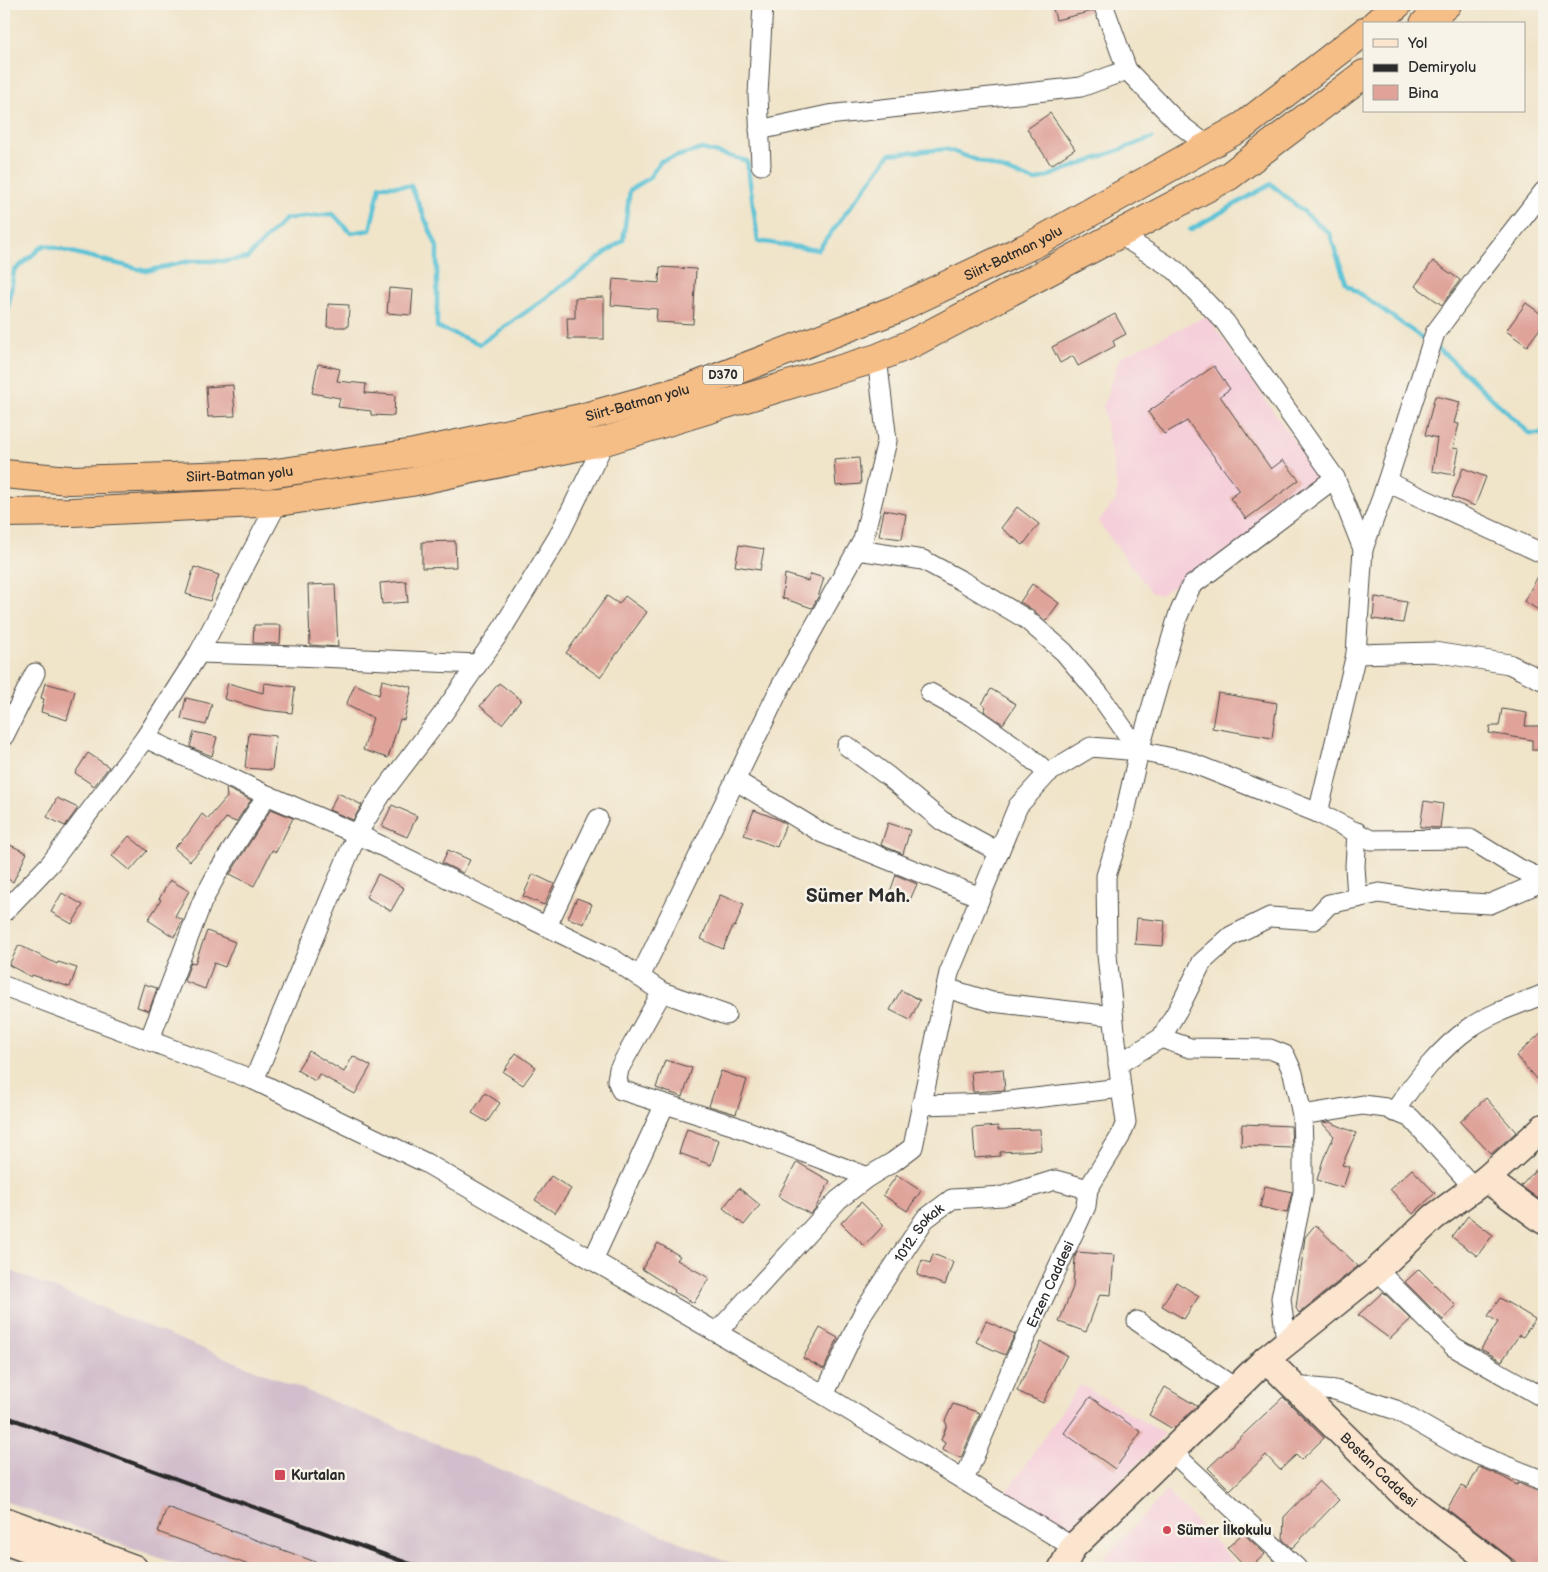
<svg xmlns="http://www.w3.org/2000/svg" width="1548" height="1572" font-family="'Balsamiq Sans',sans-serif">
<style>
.built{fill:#f5cfda}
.industrial{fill:#d1bdcb}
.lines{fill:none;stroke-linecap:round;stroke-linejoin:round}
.stream{stroke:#5ac2d6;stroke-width:4.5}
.building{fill:#dfa39a}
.street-casing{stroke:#494743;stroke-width:21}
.secondary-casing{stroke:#494743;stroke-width:29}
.highway-casing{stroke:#494743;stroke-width:30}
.street{stroke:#fff;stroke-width:19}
.secondary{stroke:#fbe5cf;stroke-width:26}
.highway{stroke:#f6be87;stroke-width:28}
.rail{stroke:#2b2b2b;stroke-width:4}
.poi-dot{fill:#d1495b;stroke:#f7f3e8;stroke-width:2}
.labels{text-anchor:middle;stroke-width:5;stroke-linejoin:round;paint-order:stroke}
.shield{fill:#f7f3e8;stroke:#686764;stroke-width:1}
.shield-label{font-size:12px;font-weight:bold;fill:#2b2b2b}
.street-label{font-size:14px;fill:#2b2b2b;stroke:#f7f3e8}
.poi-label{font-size:14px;font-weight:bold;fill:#2b2b2b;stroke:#f7f3e8;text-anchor:start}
.district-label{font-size:19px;font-weight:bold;fill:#2b2b2b;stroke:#f7f3e8}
</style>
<rect width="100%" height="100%" fill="#f7f3e8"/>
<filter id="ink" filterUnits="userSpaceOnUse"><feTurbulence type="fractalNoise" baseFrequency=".02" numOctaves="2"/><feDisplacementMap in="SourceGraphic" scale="10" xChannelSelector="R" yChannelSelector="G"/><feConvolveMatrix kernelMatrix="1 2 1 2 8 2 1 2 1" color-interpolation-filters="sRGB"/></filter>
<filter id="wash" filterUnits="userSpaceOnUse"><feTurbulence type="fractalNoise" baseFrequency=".0096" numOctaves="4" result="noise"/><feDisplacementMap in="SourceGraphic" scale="20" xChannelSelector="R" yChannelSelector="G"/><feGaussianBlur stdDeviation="1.12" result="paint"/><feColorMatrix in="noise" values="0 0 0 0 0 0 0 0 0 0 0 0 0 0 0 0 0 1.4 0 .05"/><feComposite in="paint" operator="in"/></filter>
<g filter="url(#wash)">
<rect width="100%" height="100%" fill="#f0e4c9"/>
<!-- built -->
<g class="built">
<polygon points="1207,316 1319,477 1313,492 1160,595 1151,592 1098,522 1116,500 1117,488 1103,406 1120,357"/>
<polygon points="1080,1384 1165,1434 1072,1533 1005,1494"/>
<polygon points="1167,1491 1240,1568 1094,1568"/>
</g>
<!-- industrial -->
<polygon class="industrial" points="4,1268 744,1568 187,1568 4,1501"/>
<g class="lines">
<!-- stream -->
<g class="stream">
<polyline points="1190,230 1271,184 1330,234 1346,284 1428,342"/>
<polyline points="4,323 6,322 14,271 44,245 146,271 190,261 226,261 247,258 285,219 333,214 351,233 370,230 380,186 411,186 437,247 437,327 480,344 539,303 623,240 630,190 649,178 661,161 702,149 747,161 758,241 818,250 890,154 946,149 1035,181 1152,138"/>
<polyline points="1436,348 1446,355 1530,434 1544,434"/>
</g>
</g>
<g id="blocks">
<!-- building -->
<g class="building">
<polygon points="1052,4 1092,4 1093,11 1056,20"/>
<polygon points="1050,113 1075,149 1051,165 1027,129"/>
<polygon points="1433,261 1460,280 1442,305 1415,286"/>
<polygon points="660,267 696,269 693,324 656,322 657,309 611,305 613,279 659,283"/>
<polygon points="389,288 413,290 411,315 387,313"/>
<polygon points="604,297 604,339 568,339 567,318 575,318 575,298"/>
<polygon points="1526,303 1544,316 1544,323 1527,346 1506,331"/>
<polygon points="328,304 349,305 348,327 327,327"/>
<polygon points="1115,314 1126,334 1113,341 1115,346 1078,366 1073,356 1060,363 1052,347"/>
<polygon points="318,364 340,369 337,381 366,384 365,393 395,395 394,416 371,415 371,411 338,407 340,398 312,393"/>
<polygon points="1214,366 1230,389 1220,396 1271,469 1283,460 1299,480 1246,519 1230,498 1240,491 1187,421 1164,434 1148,412"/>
<polygon points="233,385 235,416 208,417 206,387"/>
<polygon points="1435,396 1460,402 1454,423 1459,424 1453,448 1459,449 1454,475 1432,471 1437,438 1425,435"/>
<polygon points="859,458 861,484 836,486 834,460"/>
<polygon points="1463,468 1486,477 1475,506 1452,497"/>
<polygon points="1017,507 1039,524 1023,545 1001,528"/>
<polygon points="884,510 906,514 902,539 879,536"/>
<polygon points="455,541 456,567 422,568 422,542"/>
<polygon points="739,545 764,549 760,570 735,566"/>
<polygon points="1544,566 1544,603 1540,611 1524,601"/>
<polygon points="194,567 219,575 210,601 186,594"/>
<polygon points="785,574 808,581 811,574 824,578 818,597 812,608 782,598"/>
<polygon points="406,581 408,602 382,604 380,583"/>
<polygon points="335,584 338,647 310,645 308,585"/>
<polygon points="1032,584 1059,603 1046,621 1033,610 1020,602"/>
<polygon points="607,596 619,604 625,596 647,612 600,677 566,653"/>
<polygon points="1375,597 1407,602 1403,623 1373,619"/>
<polygon points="254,625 281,625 280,644 253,643"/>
<polygon points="382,680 412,687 404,720 400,719 388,758 363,750 373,718 346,705 355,684 379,695"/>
<polygon points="45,683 75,691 67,720 41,712 44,699 41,698"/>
<polygon points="228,683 263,693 264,683 295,687 292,713 264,710 224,699"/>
<polygon points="499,683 521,700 502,724 480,706"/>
<polygon points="991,689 1016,704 1003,724 984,711 986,707 982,704"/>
<polygon points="1218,693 1277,703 1272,738 1212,728"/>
<polygon points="186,698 212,704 206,725 181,719"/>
<polygon points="1502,709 1527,713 1525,726 1544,726 1544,750 1532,750 1532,740 1489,733 1490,726 1499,726"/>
<polygon points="194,732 217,737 212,756 190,747"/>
<polygon points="249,733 276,736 272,770 245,768"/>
<polygon points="88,753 109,767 94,786 75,773"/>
<polygon points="226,788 251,800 236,822 226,818 207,843 190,861 174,848 187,835 202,814 208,819 227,797"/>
<polygon points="338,793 362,805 353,820 329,810"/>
<polygon points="57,798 78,808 65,826 47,817"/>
<polygon points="1424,801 1443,804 1440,828 1420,827"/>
<polygon points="392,805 417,816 407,837 382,826"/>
<polygon points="271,809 293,818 276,852 272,850 254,886 230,874"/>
<polygon points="754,810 777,819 786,824 777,847 744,835"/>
<polygon points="888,823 910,830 903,854 881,845"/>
<polygon points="129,836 147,851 130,871 112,856"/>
<polygon points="4,842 27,853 13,882 4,877"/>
<polygon points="448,850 470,860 463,873 442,863"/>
<polygon points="378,874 404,888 391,911 366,897"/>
<polygon points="533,874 554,884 544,905 523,896"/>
<polygon points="896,875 917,884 910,900 890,892"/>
<polygon points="170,880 189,891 175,916 183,920 174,937 148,920 161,900 159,899"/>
<polygon points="62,893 83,905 72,924 51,912"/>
<polygon points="720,895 744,904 735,927 733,926 723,949 701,939"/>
<polygon points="577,898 592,904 584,924 568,918"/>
<polygon points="1137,918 1165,921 1163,946 1135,944"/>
<polygon points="207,931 235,942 225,967 214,963 205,989 184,981 191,962 195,963"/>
<polygon points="19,945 57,964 58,962 77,968 70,987 32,975 31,977 9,965"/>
<polygon points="144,984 157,988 149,1011 137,1007"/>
<polygon points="901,990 920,1000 910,1020 890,1010"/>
<polygon points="1544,1030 1544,1088 1516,1056"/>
<polygon points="309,1051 344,1072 353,1056 371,1066 355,1094 319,1074 315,1081 297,1070"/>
<polygon points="516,1053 536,1067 523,1085 503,1072"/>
<polygon points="665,1060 692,1068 683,1097 656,1088"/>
<polygon points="1003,1069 1005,1090 973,1092 971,1072"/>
<polygon points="721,1071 747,1080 736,1114 709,1106"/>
<polygon points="485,1093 500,1103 487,1122 472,1113"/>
<polygon points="1486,1098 1516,1132 1491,1154 1460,1122"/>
<polygon points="1330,1122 1356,1133 1342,1165 1350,1167 1343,1188 1317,1180 1323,1160 1334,1136 1322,1123"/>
<polygon points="1242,1124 1291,1126 1292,1148 1241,1146"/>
<polygon points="998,1126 998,1130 1040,1129 1041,1150 1000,1152 1000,1156 975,1158 973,1128"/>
<polygon points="687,1129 719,1140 711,1165 679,1153"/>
<polygon points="1544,1160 1544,1203 1521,1186"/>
<polygon points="797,1162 830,1181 815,1209 810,1214 778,1196"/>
<polygon points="1412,1169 1435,1193 1413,1214 1390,1189"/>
<polygon points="897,1175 921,1191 907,1211 883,1195"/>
<polygon points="551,1176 571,1189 555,1213 535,1200"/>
<polygon points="1265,1186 1292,1192 1287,1213 1260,1207"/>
<polygon points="739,1188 760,1205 744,1225 723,1208"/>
<polygon points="861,1202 884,1225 864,1246 841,1223"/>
<polygon points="1468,1216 1493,1235 1477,1256 1452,1237"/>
<polygon points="1315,1225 1358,1266 1299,1313 1296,1308 1305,1237"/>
<polygon points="658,1243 680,1256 677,1260 709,1278 694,1303 674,1292 675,1290 642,1269"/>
<polygon points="1077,1252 1114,1255 1111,1295 1100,1294 1086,1332 1059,1322 1073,1287 1075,1257"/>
<polygon points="933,1254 953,1262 945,1285 917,1275 922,1260 930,1263"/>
<polygon points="1419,1269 1456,1306 1443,1320 1405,1282"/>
<polygon points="1176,1282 1199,1296 1184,1319 1162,1306"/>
<polygon points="1383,1292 1411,1319 1390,1339 1358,1315"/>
<polygon points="1500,1298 1535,1319 1523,1337 1519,1335 1502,1361 1481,1349 1498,1322 1488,1316"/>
<polygon points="986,1321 1015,1334 1005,1355 976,1342"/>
<polygon points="820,1328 838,1338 824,1369 803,1358"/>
<polygon points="1041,1342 1067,1355 1043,1403 1017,1391"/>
<polygon points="1165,1387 1197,1406 1173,1429 1149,1415"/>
<polygon points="1090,1397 1141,1432 1115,1469 1064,1433"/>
<polygon points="1283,1397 1324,1438 1301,1460 1296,1455 1280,1470 1266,1455 1230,1490 1208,1468"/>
<polygon points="953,1404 980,1413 961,1458 942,1450 945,1443 941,1440 947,1425 945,1421"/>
<polygon points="1479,1467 1503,1477 1517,1485 1518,1483 1544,1494 1544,1568 1524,1568 1447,1509 1461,1486 1467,1489"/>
<polygon points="1319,1481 1339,1500 1292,1548 1283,1540 1284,1517"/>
<polygon points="167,1507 329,1567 329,1568 257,1568 158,1532"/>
<polygon points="1243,1533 1265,1554 1250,1568 1246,1568 1227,1548"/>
</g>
</g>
</g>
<g filter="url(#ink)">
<use href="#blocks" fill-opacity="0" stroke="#494743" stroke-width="1"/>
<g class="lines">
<defs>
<g id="street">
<polyline points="1103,4 1127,70 1178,123 1208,146"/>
<polyline points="759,130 828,115 1081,87 1127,70"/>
<polyline points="761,165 758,95 763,4"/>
<polyline points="1119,234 1175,270 1225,322 1335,478 1363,549 1356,654 1318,813"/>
<polyline points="1387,482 1544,554"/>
<polyline points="1363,549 1382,497 1435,333 1479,274 1544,191"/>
<polyline points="858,550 923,560 962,581 1026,619 1064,652 1099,694 1139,751"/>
<polyline points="199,653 296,656 478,664"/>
<polyline points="1356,654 1434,652 1509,664 1544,681"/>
<polyline points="930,693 972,716 1026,754 1048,773"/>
<polyline points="4,736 35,673"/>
<polyline points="145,738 267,795 357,834 613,959 662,992 726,1015"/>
<polyline points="847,746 889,777 942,821 999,852"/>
<polyline points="735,780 822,833 980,897"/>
<polyline points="1357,832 1355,866 1357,898"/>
<polyline points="4,912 50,864 145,738 199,653 278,502"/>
<polyline points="547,926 598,819"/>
<polyline points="640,977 780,688 863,540 887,441 877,358"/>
<polyline points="4,986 254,1080 426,1163 824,1395 1073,1547"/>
<polyline points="946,988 992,1002 1113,1016"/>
<polyline points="662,992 619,1069 617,1080 621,1090 735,1126 868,1177"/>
<polyline points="1161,1038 1190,1048 1270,1049 1285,1055 1293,1073 1302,1115 1303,1147 1303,1192 1281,1298 1286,1342"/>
<polyline points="149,1041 202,902 219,870 267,795"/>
<polyline points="1118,1064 1161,1038 1180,1006 1202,962 1231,936 1270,917 1314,920 1329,904 1379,893 1434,901 1490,904 1544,881"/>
<polyline points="254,1080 357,834 381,795 442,715 502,629 558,537 605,441"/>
<polyline points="921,1105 992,1103 1121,1088"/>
<path d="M1394,1112C1416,1080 1439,1049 1471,1027C1493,1012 1520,1004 1544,994"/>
<polyline points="1302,1115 1363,1105 1386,1108 1411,1118 1474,1188"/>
<polyline points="593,1260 665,1104"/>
<polyline points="1377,1270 1454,1347 1544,1398"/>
<polyline points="1137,1321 1235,1388"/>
<polyline points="717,1332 838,1200 868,1177 893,1162 913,1147 949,973 1018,806 1048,773 1091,747 1139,751 1187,761 1318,813 1371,840 1470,839 1514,866 1544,880"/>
<polyline points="1294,1386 1335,1390 1396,1410 1464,1449 1544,1481"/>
<path id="s1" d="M824,1395L864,1311L925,1219L952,1199L1003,1196L1055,1180L1088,1189"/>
<polyline points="1171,1451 1297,1568"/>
<path id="s2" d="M964,1480L1016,1358L1086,1206L1088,1189L1120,1137L1126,1122L1121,1088L1107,955L1106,876L1122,826L1139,751L1178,616L1191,586L1335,478"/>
</g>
<g id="secondary">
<polyline points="1486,1179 1544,1221"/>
<path id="s3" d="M1266,1359L1404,1495L1500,1568"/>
<polyline points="4,1520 134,1568"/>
<polyline points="4,1541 79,1568"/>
<polyline points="1062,1568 1073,1547 1266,1359 1377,1270 1434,1217 1486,1179 1544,1127"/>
</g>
<g id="highway">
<polyline points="1375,24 1398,4"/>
<polyline points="1424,24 1447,4"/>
<path id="s4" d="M4,474L69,480L269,474L414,453L581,418L690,388L894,310L1038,242L1243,126L1364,32"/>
<polyline points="4,513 72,512 278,502 411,482 605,441 877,358 913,343 1229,176 1364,74"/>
</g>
</defs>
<!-- street casing -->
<use href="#street" class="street-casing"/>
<!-- secondary casing -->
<use href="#secondary" class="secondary-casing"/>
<!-- highway casing -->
<use href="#highway" class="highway-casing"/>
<!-- street -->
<use href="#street" class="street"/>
<!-- secondary -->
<use href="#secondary" class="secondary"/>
<!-- highway -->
<use href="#highway" class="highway"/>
<!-- rail -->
<polyline class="rail" points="4,1416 421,1568"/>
</g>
</g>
<!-- markers -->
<g class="poi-dot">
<rect x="274" y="1469" width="12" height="12" rx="2.5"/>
<circle cx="1167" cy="1530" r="5"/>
</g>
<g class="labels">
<!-- shield labels -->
<rect class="shield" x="703" y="365.5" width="40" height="19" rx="4"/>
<g class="shield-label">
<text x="723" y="379">D370</text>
</g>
<!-- street labels -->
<g class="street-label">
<text dy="5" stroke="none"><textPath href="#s4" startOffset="1046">Siirt-Batman yolu</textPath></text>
<text dy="5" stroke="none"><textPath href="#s4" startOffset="641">Siirt-Batman yolu</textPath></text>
<text dy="5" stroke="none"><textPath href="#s4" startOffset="236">Siirt-Batman yolu</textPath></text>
<text dy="5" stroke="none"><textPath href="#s1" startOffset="189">1012. Sokak</textPath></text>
<text dy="5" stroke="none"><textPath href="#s2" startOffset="214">Erzen Caddesi</textPath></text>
<text dy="5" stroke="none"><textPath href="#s3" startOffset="158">Bostan Caddesi</textPath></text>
</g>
<!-- poi labels -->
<g class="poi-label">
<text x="291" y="1480">Kurtalan</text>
<text x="1177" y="1535">Sümer İlkokulu</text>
</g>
<!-- district labels -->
<g class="district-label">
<text x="858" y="902">Sümer Mah.</text>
</g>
</g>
<!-- margin -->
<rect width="1548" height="1572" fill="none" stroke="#f7f3e8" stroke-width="20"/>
<!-- legend -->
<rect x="1363" y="22" width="162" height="90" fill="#f7f3e8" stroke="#a5a39c"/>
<rect x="1373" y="39" width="25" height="8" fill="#fbe5cf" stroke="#a5a39c"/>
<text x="1408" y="48" font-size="15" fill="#2b2b2b">Yol</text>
<rect x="1373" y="64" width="25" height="8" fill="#2b2b2b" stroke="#a5a39c"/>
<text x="1408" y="72" font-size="15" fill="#2b2b2b">Demiryolu</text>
<rect x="1373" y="85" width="25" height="15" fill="#dfa39a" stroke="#a5a39c"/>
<text x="1408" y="98" font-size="15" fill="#2b2b2b">Bina</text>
</svg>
